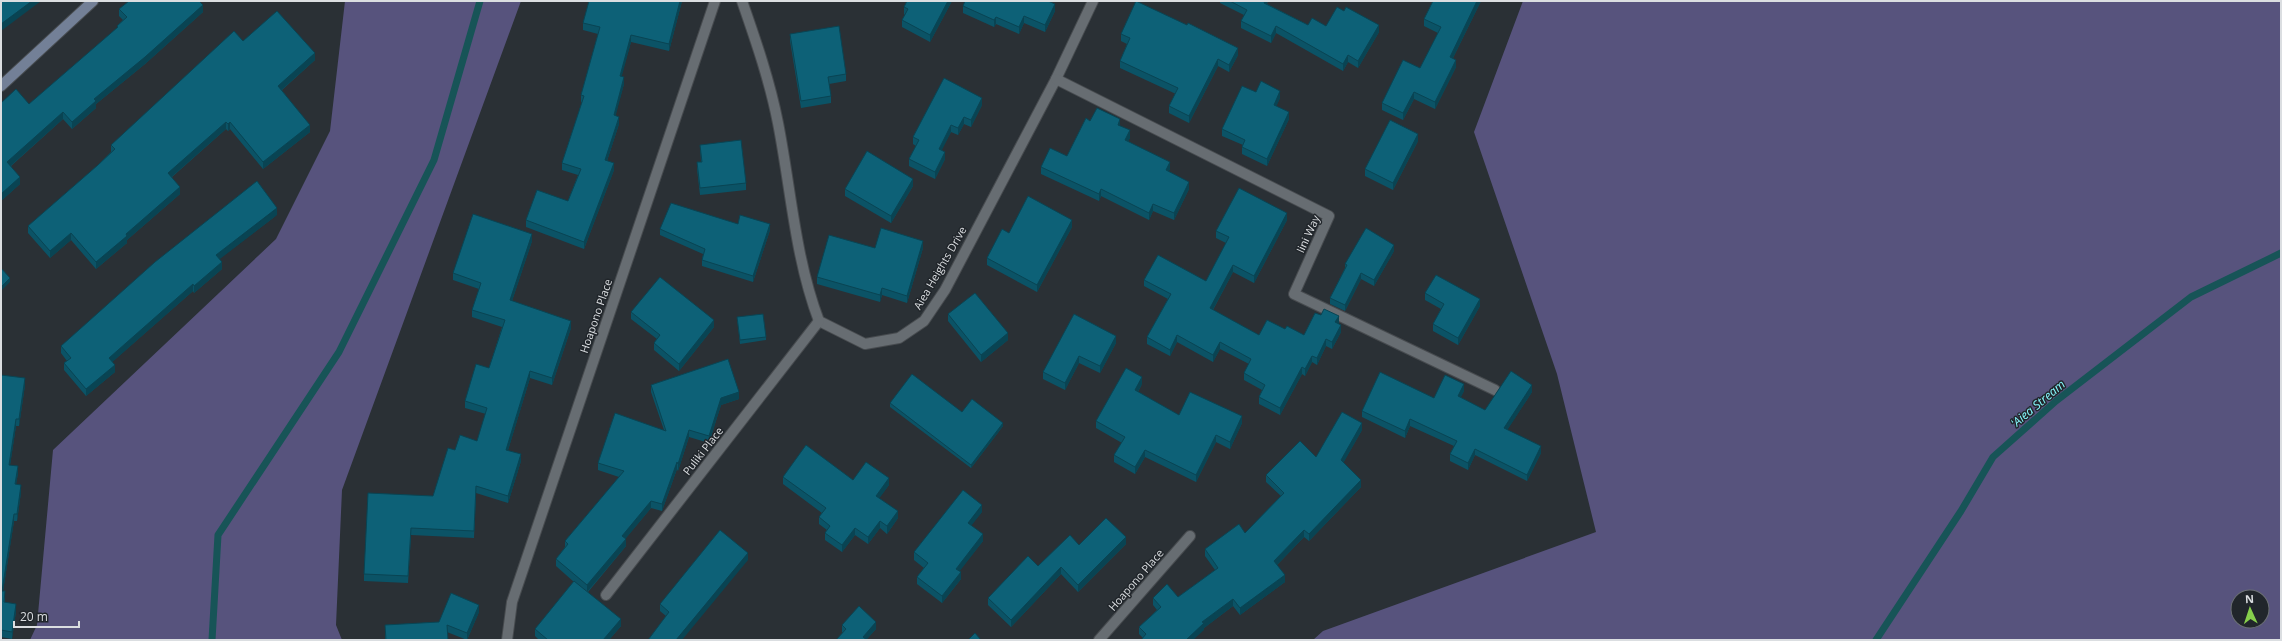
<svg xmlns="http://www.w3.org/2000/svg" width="2282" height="641" font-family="'Open Sans',sans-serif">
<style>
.green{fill:#57537d;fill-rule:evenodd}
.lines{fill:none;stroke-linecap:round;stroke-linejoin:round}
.stream{stroke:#175457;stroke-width:7}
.street-casing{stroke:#474b4f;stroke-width:12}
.secondary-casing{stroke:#474b4f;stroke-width:12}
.street{stroke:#676d72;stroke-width:10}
.secondary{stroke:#738097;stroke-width:10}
.wall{fill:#0b5366}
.shaded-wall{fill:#094453}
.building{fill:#0d6177;stroke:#094453}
.labels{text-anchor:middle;stroke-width:3;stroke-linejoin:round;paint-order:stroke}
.street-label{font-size:11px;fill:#dbdee1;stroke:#21262b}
.water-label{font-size:12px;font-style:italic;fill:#86f8fd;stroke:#21262b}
</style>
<rect width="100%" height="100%" fill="#2a3035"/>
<!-- green -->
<g class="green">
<polygon points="345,1 521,1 342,490 336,625 342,640 30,640 37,625 53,450 276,239 330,131"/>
<path d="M1523,1H2281V640H1313L1323,631L1596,532L1557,374L1474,132ZM2238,597H2262V621H2238Z"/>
</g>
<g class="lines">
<!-- stream -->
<g class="stream">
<polyline points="212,640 218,535 339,352 434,160 480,1"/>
<polyline points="1876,640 1961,511 1993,457 2056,401 2191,297 2281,253"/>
</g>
<defs>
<g id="street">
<path d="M742,1C756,41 770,82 778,123C791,189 795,258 819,321L865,344L899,338L924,321L945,290L1056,79L1093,1"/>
<polyline points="1056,79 1329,216 1294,294 1495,390"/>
<polyline points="606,595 819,321"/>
<polyline points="507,640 512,602 715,1"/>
<polyline points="1099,640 1190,536"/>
</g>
<polyline id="secondary" points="1,86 93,1"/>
</defs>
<!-- street casing -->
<use href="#street" class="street-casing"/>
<!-- secondary casing -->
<use href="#secondary" class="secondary-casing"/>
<!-- street -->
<use href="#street" class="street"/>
<!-- secondary -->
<use href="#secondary" class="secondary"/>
</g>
<!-- wall -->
<g class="wall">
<polygon points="589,1 682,1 669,51 631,42 621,77 624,84 615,116 619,124 607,161 614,170 584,249 526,227 526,220 568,201 578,175 562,170 562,163 582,102 581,102 581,95 598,34 583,30 583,23"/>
<polygon points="907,1 952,1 930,42 902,27 902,20 905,15 904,14 904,7"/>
<polygon points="1220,1 1268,1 1267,4 1308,25 1326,26 1379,32 1358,68 1348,62 1343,71 1276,33 1271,43 1241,28 1241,21 1244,15 1220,3"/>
<polygon points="1481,1 1453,58 1456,67 1435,109 1414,99 1403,120 1382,110 1382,103 1420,68 1438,33 1424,26 1424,19"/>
<polygon points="963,6 1055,11 1045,32 1024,23 1019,34 996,24 994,27 963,13"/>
<polygon points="119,9 203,12 145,64 96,104 96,108 72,129 63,119 11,166 20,184 1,201 1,103 29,104 117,28 117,26 123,20 119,16"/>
<polygon points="790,34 846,74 846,81 829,84 831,96 831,103 801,108 790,41"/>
<polygon points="1121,34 1238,55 1229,72 1218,66 1189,123 1169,113 1169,106 1176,94 1120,68 1120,61 1127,44 1121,41"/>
<polygon points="243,41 315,60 282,90 310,132 263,169 230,129 228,131 226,129 172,177 180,194 127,240 127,243 96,269 71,240 50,258 28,233 28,226 98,165 111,152 111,145"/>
<polygon points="1256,92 1280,98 1276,106 1289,119 1267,166 1242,154 1242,147 1243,145 1222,136 1222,129"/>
<polygon points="982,105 971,127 964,124 958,135 951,132 941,150 945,159 935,179 909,166 909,159 916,146 913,144 913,137"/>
<polygon points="1090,121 1120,126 1130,138 1128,141 1170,169 1168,172 1189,189 1174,220 1153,211 1149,220 1101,196 1099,201 1041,174 1041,167 1067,156"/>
<polygon points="1418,141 1393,190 1365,176 1365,169"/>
<polygon points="700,145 746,183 746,190 700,195 697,169 697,162 701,162"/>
<polygon points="913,186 891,223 845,196 845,189"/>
<polygon points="277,215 219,259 222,269 194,293 193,291 112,362 115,372 86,396 64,370 64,363 67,361 61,353 61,346"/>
<polygon points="1287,220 1254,283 1233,272 1213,310 1259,335 1285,329 1304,335 1321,315 1339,323 1338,324 1341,332 1332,349 1326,346 1317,365 1312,362 1305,376 1302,374 1280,415 1259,404 1259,397 1262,390 1244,380 1244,373 1249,364 1220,349 1213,362 1177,342 1170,356 1147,344 1147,337 1168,299 1144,286 1144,280 1206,281 1226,243 1216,238 1216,231"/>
<polygon points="738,224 770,230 753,282 702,266 702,260 703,254 660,235 660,229"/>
<polygon points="1072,227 1037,292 987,265 987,258 1009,233"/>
<polygon points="532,241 512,301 571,328 552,385 530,378 508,450 521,461 508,503 476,493 474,538 411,535 408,583 364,581 364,574 433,496 455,450 477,441 486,414 465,408 465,401 489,368 502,327 472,317 472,310 479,289 453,280 453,273"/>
<polygon points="875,248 923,248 907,303 882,295 880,302 817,284 817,277"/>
<polygon points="1394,251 1374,286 1361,279 1345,311 1330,304 1330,298 1345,268 1345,264"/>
<polygon points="1425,293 1480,306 1458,345 1433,331 1433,324 1441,309 1425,300"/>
<polygon points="631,312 714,327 679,371 654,350 654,343 657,339 631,319"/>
<polygon points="948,314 1008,340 981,362 948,321"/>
<polygon points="737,317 766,337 766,340 740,344"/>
<polygon points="1116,336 1116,343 1100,373 1079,363 1065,390 1043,379 1043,372"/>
<polygon points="1,375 25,385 19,426 16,426 10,465 18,473 16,484 21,492 17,521 14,521 3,591 5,598 5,602 16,611 12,639 1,637"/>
<polygon points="1142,384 1138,392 1179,415 1242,423 1230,449 1216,442 1196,482 1145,457 1135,474 1114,462 1114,455 1122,443 1096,428 1096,421"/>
<polygon points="651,385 739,399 721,405 709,443 689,437 678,471 677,469 662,511 651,508 625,539 626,546 588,592 621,626 609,640 539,640 535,636 535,629 574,582 556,566 556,559 565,547 565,541 619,477 598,470 598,463 664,430 651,392"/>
<polygon points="1464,391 1460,398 1485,410 1532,392 1507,430 1541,453 1527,481 1475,455 1468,470 1450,461 1450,454 1454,446 1410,426 1405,438 1362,417 1362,411 1434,398"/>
<polygon points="890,403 962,412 1003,426 971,468 890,407"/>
<polygon points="1362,430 1343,463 1361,487 1309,541 1304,537 1277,565 1285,582 1240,615 1233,606 1204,628 1204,630 1143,638 1139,634 1139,627 1157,610 1153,605 1153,598 1178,597 1215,570 1205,556 1205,549 1245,533 1281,496 1266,482 1266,475 1316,457"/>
<polygon points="783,477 853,480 889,485 879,498 898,518 887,534 880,528 868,544 855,535 842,552 825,540 825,533 827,530 819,524 819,517 822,513 783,484"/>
<polygon points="982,512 971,525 983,541 959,571 961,579 942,603 917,584 917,577 924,568 914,560 914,552"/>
<polygon points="1126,544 1078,592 1061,574 1011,627 988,605 988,598 1038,566 1079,545"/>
<polygon points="748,560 666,616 660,611 660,604"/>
<polygon points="479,612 467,640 447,632 448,640 385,640 385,625 439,622"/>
<polygon points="842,625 876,629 866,640 842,632"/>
</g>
<!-- shaded-wall -->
<g class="shaded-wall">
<polygon points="32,1 41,1 1,31 1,24"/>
<polygon points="680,1 682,1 669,51 669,44"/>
<polygon points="948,1 952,1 930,42 930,35"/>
<polygon points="1265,1 1268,1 1264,10 1264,3"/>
<polygon points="1477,1 1481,1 1450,64 1450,57"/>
<polygon points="1055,4 1055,11 1045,32 1045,25"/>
<polygon points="203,5 203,12 145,64 96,104 96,108 72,129 72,122 94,99"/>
<polygon points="1024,16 1024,23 1019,34 1019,27"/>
<polygon points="996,17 996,24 994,27 994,20"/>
<polygon points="1379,25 1379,32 1358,68 1358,61"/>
<polygon points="1276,26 1276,33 1271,43 1271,36"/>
<polygon points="631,35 631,42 620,83 620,76"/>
<polygon points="1238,48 1238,55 1229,72 1229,65"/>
<polygon points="315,53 315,60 278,93 278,86"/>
<polygon points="1348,55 1348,62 1343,71 1343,64"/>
<polygon points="1218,59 1218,66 1189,123 1189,116"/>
<polygon points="1456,60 1456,67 1435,109 1435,102"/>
<polygon points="624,77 624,84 614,122 614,115"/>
<polygon points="1280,91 1280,98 1274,112 1274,105"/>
<polygon points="1414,92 1414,99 1403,120 1403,113"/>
<polygon points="982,98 982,105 971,127 971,120"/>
<polygon points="63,112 63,119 7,169 7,162"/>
<polygon points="1289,112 1289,119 1267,166 1267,159"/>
<polygon points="619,117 619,124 605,167 605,160"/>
<polygon points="964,117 964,124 958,135 958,128"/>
<polygon points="1120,119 1120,126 1118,125"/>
<polygon points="226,122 226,129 168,180 168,173"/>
<polygon points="230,122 230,129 228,131 228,124"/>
<polygon points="310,125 310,132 263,169 263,162"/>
<polygon points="951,125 951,132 939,156 939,149"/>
<polygon points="1130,130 1130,138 1125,147 1125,140"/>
<polygon points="1418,134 1418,141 1393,190 1393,183"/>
<polygon points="945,152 945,159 935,179 935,172"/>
<polygon points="1170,162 1170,169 1166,177 1166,170"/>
<polygon points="614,163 614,170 584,249 584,242"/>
<polygon points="20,177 20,184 1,201 1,194"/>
<polygon points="913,179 913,186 891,223 891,216"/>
<polygon points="1189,182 1189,189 1174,220 1174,213"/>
<polygon points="180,187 180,194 127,240 127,243 96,269 96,262 126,234"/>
<polygon points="1101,189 1101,196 1099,201 1099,194"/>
<polygon points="1153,204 1153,211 1149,220 1149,213"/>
<polygon points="277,208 277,215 216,262 216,255"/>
<polygon points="1287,213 1287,220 1254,283 1254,276"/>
<polygon points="1072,220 1072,227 1037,292 1037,285"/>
<polygon points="770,224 770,230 753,282 753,276"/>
<polygon points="71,233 71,240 50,258 50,251"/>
<polygon points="532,234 532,241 510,307 510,300"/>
<polygon points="923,241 923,248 907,303 907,296"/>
<polygon points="1394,245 1394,251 1374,286 1374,280"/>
<polygon points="222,262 222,269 194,293 194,286"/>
<polygon points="1233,265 1233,272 1210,315 1210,308"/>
<polygon points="1361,273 1361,279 1345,311 1345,305"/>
<polygon points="10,278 10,282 1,291 1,287"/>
<polygon points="193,284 193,291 109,365 109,358"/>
<polygon points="882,288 882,295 880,302 880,295"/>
<polygon points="1480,299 1480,306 1458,345 1458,338"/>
<polygon points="1339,316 1339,323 1335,329 1335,322"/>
<polygon points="714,320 714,327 679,371 679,364"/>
<polygon points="571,321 571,328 552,385 552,378"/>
<polygon points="1341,325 1341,332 1332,349 1332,342"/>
<polygon points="1008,333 1008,340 981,362 981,355"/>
<polygon points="1177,335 1177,342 1170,356 1170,350"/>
<polygon points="1116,336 1116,343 1100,373 1100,366"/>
<polygon points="1326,339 1326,346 1317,365 1317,358"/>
<polygon points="1220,342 1220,349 1213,362 1213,355"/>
<polygon points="1079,356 1079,363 1065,390 1065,383"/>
<polygon points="1312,356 1312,362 1305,376 1305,369"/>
<polygon points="115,365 115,372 86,396 86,389"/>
<polygon points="1302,367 1302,374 1280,415 1280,408"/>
<polygon points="530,371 530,378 506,457 506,450"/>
<polygon points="1142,377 1142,384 1135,397 1135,390"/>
<polygon points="25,378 25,385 19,426 19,419"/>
<polygon points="1464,384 1464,391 1458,403 1458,396"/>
<polygon points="1532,385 1532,392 1504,435 1504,428"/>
<polygon points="739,392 739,399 721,405 709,443 709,436 721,398"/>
<polygon points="1242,416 1242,423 1230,449 1230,442"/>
<polygon points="16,419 16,426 9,472 9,465"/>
<polygon points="1410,419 1410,426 1405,438 1405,431"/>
<polygon points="1003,423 1003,426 971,468 971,465"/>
<polygon points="1362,423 1362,430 1341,467 1341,460"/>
<polygon points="689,430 689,437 678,471 678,464"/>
<polygon points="1216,435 1216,442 1196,482 1196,475"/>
<polygon points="1541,446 1541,453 1527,481 1527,475"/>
<polygon points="1475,449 1475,455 1468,470 1468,463"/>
<polygon points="1145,450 1145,457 1135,474 1135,467"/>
<polygon points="521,454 521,461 508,503 508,496"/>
<polygon points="677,462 677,469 662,511 662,504"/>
<polygon points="18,466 18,473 15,491 15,484"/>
<polygon points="889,478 889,485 876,503 876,496"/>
<polygon points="1361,480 1361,487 1309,541 1309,534"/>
<polygon points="21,485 21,492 17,521 17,514"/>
<polygon points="651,501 651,508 622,543 622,536"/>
<polygon points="982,505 982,512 968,530 968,523"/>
<polygon points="898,511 898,518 887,534 887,526"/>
<polygon points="14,514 14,521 2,598 2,591"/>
<polygon points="880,521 880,528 868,544 868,537"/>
<polygon points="855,528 855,535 842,552 842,545"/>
<polygon points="1304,530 1304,537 1274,568 1274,561"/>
<polygon points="983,534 983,541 956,576 956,569"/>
<polygon points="1126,537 1126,544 1078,592 1078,585"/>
<polygon points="626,539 626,546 587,592 587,585"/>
<polygon points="748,553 748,560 682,640 676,640"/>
<polygon points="1061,567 1061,574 1011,627 1011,620"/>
<polygon points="961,572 961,579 942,603 942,596"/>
<polygon points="1285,575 1285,582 1240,615 1240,608"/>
<polygon points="1233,599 1233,606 1204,628 1204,630 1193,640 1186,640 1202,622"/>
<polygon points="16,604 16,611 12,639 12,632"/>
<polygon points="479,605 479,612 467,640 467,633"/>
<polygon points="621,619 621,626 609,640 603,640"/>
<polygon points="876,622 876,629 866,640 863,637"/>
</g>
<!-- building -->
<g class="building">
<polygon points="1,1 32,1 1,24"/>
<polygon points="129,1 199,1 203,5 145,57 94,99 96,101 72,122 63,112 7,162 20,177 1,194 1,103 16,89 29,104 118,27 117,26 127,17 119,9"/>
<polygon points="589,1 680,1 669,44 631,35 620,76 624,77 614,115 619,117 605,160 614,163 584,242 526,220 537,190 568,201 581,169 562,163 584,96 581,95 600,27 583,23"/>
<polygon points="907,1 948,1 930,35 902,20 908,9 904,7"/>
<polygon points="965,1 1048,1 1055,4 1045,25 1024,16 1019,27 996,17 994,20 963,6"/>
<polygon points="1136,1 1187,25 1188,23 1238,48 1229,65 1218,59 1189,116 1169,106 1178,88 1120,61 1130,38 1121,34"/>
<polygon points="1230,1 1265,1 1264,3 1308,25 1312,18 1326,26 1337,7 1344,11 1346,7 1379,25 1358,61 1348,55 1343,64 1276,26 1271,36 1241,21 1247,10"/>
<polygon points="1433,1 1477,1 1450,57 1456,60 1435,102 1414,92 1403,113 1382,103 1403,60 1420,68 1441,27 1424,19"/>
<polygon points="277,11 315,53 278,86 310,125 263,162 230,122 228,124 226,122 168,173 180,187 126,234 127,236 96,262 71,233 50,251 28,226 98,165 115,149 111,145 234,31 243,41"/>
<polygon points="839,26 846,74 828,77 831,96 801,101 790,34"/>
<polygon points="944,78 982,98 971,120 964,117 958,128 951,125 939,149 945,152 935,172 909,159 919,140 913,137"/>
<polygon points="1261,81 1280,91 1274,105 1289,112 1267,159 1242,147 1245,140 1222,129 1242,86 1256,92"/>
<polygon points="1097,108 1120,119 1118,125 1130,130 1125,140 1170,162 1166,170 1189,182 1174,213 1153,204 1149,213 1101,189 1099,194 1041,167 1050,148 1067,156 1086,118 1090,121"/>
<polygon points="1390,120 1418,134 1393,183 1365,169"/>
<polygon points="741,140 746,183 700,188 697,162 702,162 700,145"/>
<polygon points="867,151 913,179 891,216 845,189"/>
<polygon points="257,181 277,208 216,255 222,262 194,286 193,284 109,358 115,365 86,389 64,363 71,358 61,346 155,262"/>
<polygon points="1239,188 1287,213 1254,276 1233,265 1210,308 1259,335 1267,320 1285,329 1287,326 1304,335 1315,313 1321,315 1324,309 1339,316 1335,322 1341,325 1332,342 1326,339 1317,358 1312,356 1305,369 1302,367 1280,408 1259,397 1265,385 1244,373 1251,359 1220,342 1213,355 1177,335 1170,350 1147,337 1171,294 1144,280 1158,255 1206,281 1229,237 1216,231"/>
<polygon points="1028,196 1072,220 1037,285 987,258 1002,229 1009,233"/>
<polygon points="671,203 738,224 740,215 770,224 753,276 702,260 705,249 660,229"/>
<polygon points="473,214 532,234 510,300 571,321 552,378 530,371 506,450 521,454 508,496 476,486 474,531 411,528 408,576 364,574 368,493 433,496 448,448 455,450 460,435 477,441 487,408 465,401 476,364 489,368 505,320 472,310 481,283 453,273"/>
<polygon points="881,228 923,241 907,296 882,288 880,295 817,277 829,235 875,248"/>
<polygon points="1366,228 1394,245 1374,280 1361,273 1345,305 1330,298 1347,265 1345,264"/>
<polygon points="1,268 10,278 1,287"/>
<polygon points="1436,275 1480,299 1458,338 1433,324 1444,304 1425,293"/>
<polygon points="660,277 714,320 679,364 654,343 660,335 631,312"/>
<polygon points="975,293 1008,333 981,355 948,314"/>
<polygon points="763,314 766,337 740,340 737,317"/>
<polygon points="1074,314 1116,336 1100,366 1079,356 1065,383 1043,372"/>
<polygon points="728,359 739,392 721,398 709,436 689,430 678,464 677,462 662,504 651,501 622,536 626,539 587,585 556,559 568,544 565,541 624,471 598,463 615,413 666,431 651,385"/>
<polygon points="1126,368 1142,377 1135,390 1179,415 1190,392 1242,416 1230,442 1216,435 1196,475 1145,450 1135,467 1114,455 1125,437 1096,421"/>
<polygon points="1511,371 1532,385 1504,428 1541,446 1527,475 1475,449 1468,463 1450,454 1457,441 1410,419 1405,431 1362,411 1380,372 1434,398 1445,375 1464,384 1458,396 1485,410"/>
<polygon points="912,374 962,412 972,399 1003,423 971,465 890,403"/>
<polygon points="1,375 25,378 19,419 16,419 9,465 18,466 15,484 21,485 17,514 14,514 2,591 5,591 4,602 16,604 12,632 1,630"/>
<polygon points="1342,412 1362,423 1341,460 1361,480 1309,534 1304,530 1274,561 1285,575 1240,608 1233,599 1202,622 1204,623 1186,640 1141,640 1146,634 1139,627 1161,607 1153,598 1167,584 1178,597 1218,568 1205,549 1239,524 1245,533 1284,493 1266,475 1300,441 1316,457"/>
<polygon points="806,445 853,480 866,462 889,478 876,496 898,511 887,526 880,521 868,537 855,528 842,545 825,533 830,526 819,517 826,508 783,477"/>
<polygon points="963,490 982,505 968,523 983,534 956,569 961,572 942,596 917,577 928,563 914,552"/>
<polygon points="1106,518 1126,537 1078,585 1061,567 1011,620 988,598 1028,556 1038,566 1070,535 1079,545"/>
<polygon points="720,530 748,553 676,640 648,640 669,612 660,604"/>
<polygon points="574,581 621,619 603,640 548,640 535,629"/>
<polygon points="451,593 479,605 467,633 447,625 448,640 386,640 385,625 439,622"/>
<polygon points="859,606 876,622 863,637 867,640 836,640 846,629 842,625"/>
<polygon points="975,633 981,640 968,640"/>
</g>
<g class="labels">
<!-- street labels -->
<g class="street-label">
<text transform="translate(1308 234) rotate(-65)" y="4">Iini Way</text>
<text transform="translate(940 268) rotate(-60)" y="4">Aiea Heights Drive</text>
<text transform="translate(596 316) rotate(-71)" y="4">Hoapono Place</text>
<text transform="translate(703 451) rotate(-52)" y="4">Puliki Place</text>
<text transform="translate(1136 580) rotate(-49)" y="4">Hoapono Place</text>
</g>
<!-- water labels -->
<g class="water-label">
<text transform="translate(2038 404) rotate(-40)" y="4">ʻAiea Stream</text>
</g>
</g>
<!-- border -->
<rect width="2282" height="641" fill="none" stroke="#dbdee1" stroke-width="4"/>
<!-- north arrow -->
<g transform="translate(2250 609) rotate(357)"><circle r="19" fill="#21262b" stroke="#6b7074"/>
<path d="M0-3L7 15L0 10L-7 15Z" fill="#86cf4c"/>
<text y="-6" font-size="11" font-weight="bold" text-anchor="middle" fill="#dbdee1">N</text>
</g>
<!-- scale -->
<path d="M14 621v6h65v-6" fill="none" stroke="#dbdee1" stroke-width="2"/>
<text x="20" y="621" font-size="12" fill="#dbdee1" stroke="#21262b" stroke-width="3" paint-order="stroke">20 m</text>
</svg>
